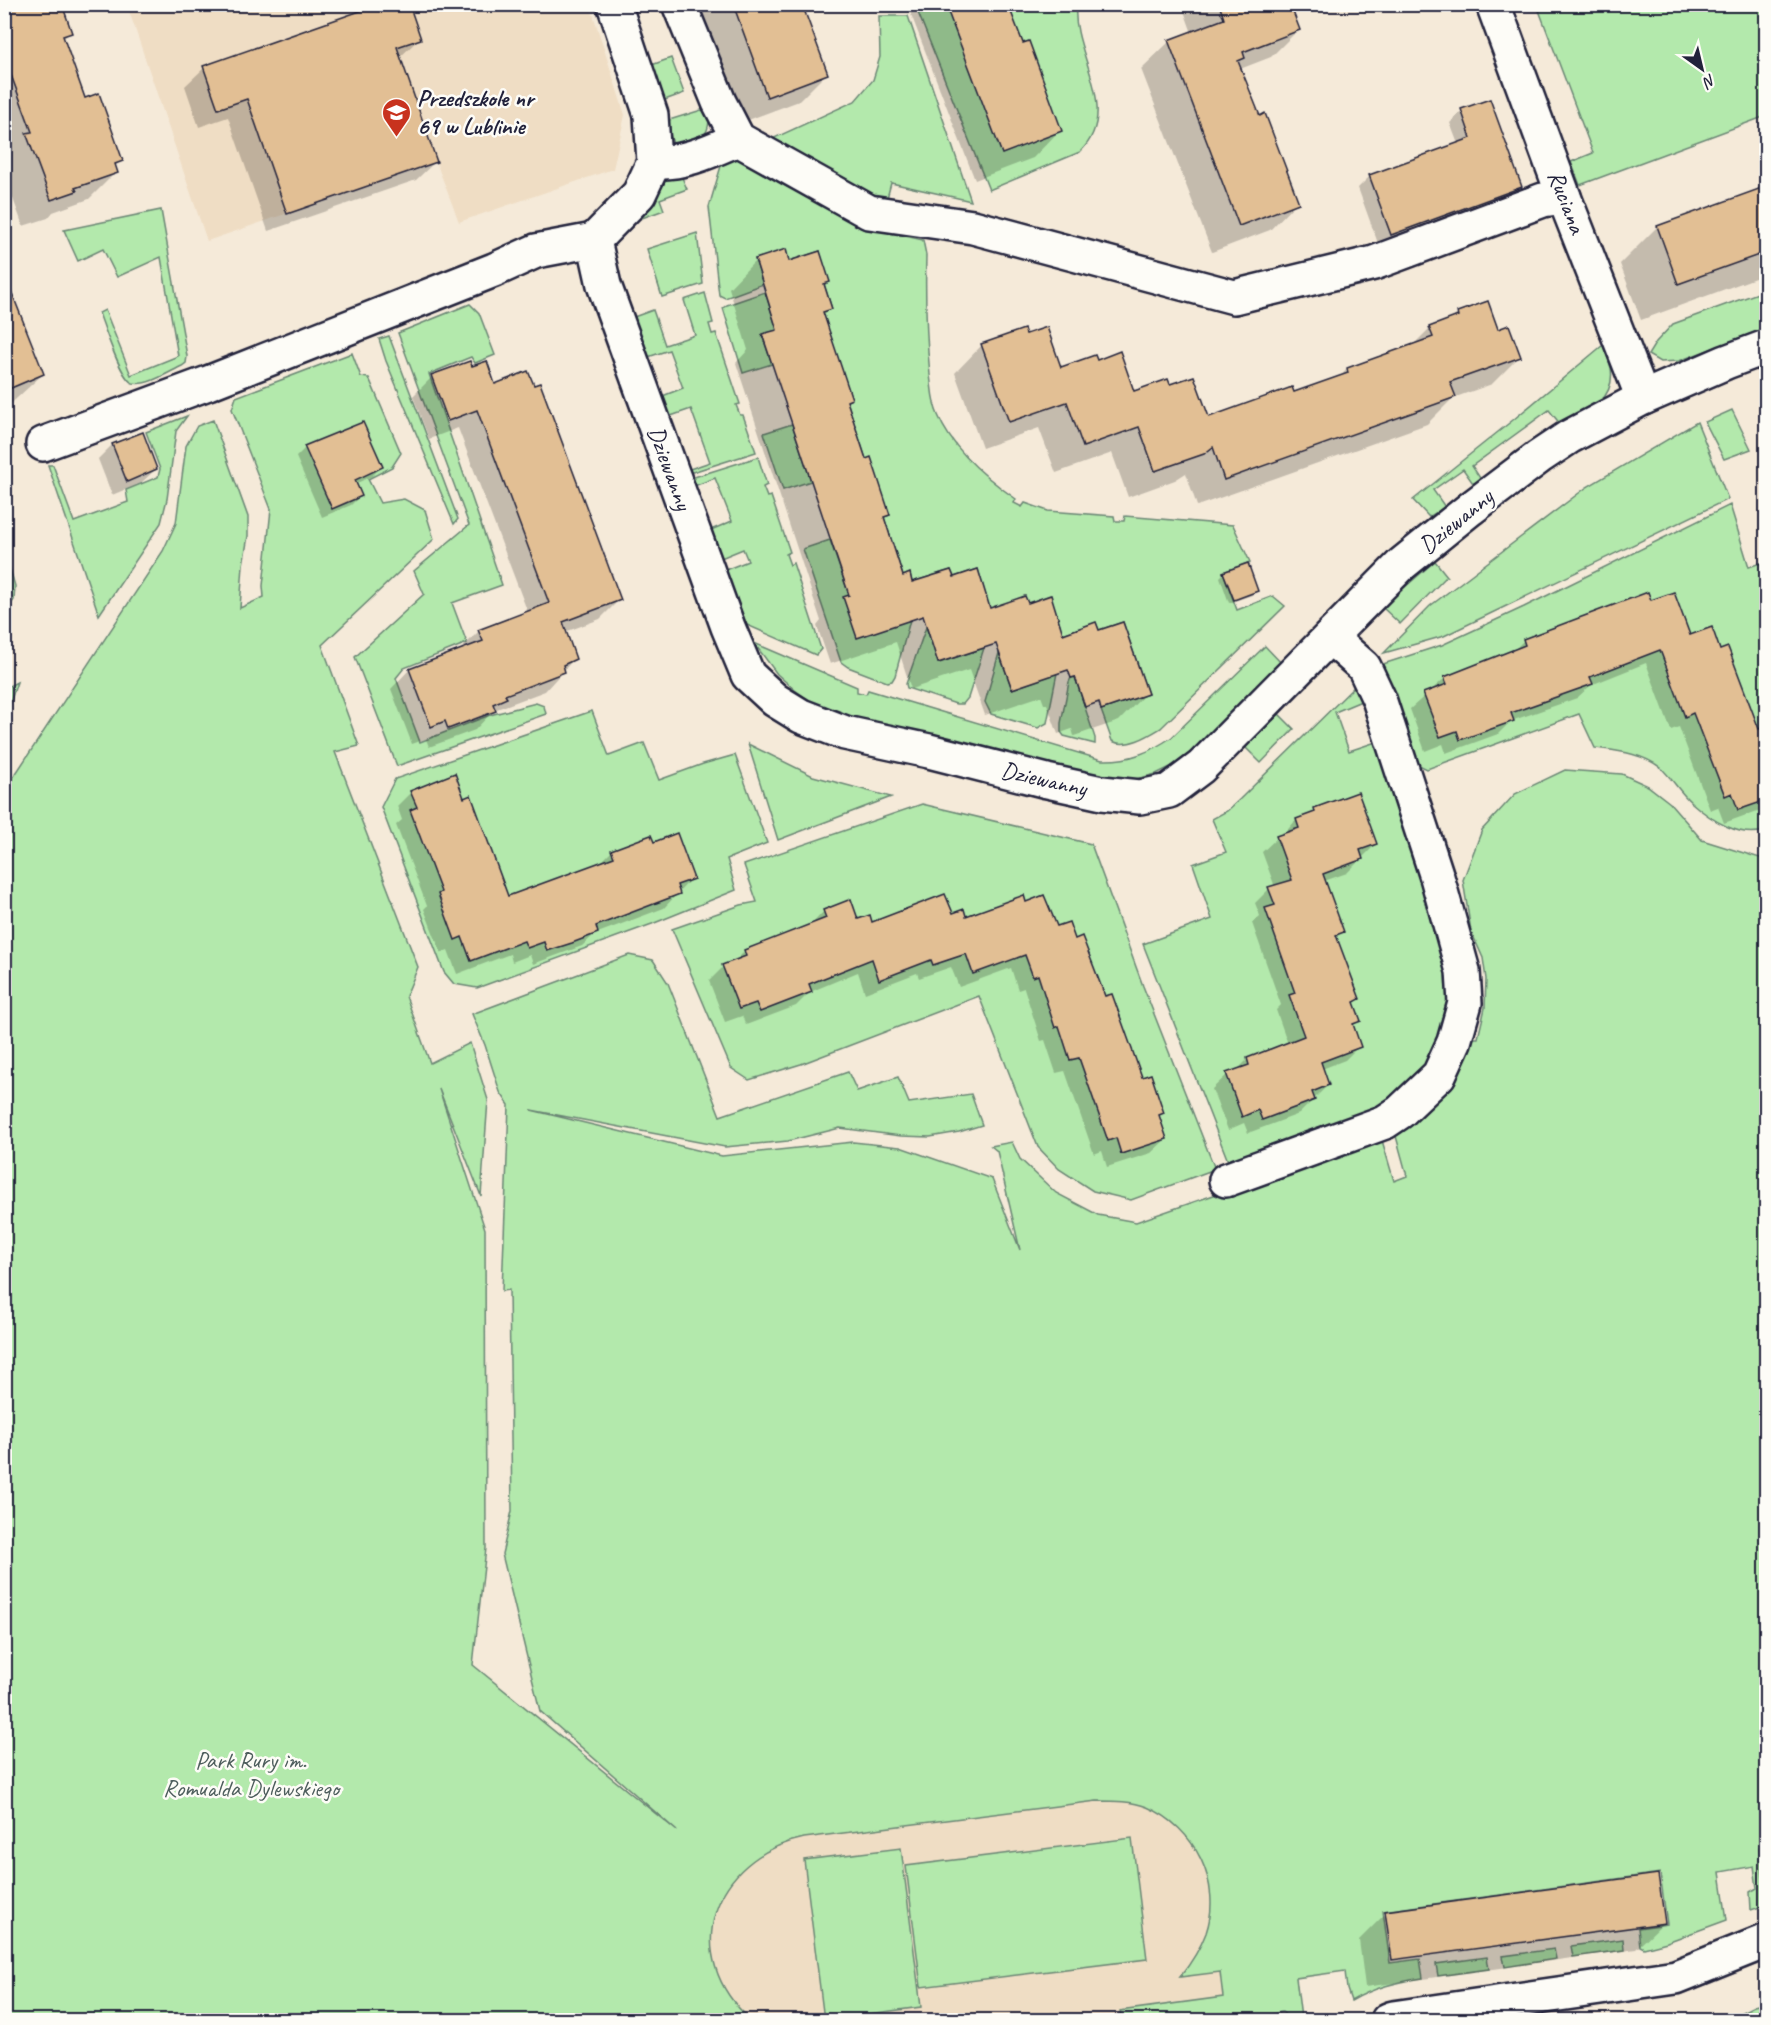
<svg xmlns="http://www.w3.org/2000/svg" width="1771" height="2025" font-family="Caveat,sans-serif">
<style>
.built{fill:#efddc4}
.green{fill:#b3e9ac;stroke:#6a8674;stroke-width:1.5}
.shadow{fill:#0003}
.building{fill:#e2bf94;stroke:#22223b;stroke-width:1.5}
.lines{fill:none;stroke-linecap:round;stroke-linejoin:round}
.minor-casing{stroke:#22223b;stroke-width:38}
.minor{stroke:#fdfcf7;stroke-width:33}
.labels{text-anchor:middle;stroke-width:5;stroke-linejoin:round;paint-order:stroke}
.poi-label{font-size:24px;font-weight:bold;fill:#22223b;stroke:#fdfcf7;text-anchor:start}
.street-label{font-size:24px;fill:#22223b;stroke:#fdfcf7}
.park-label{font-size:24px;fill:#4e5e5d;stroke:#fdfcf7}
</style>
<rect width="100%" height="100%" fill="#f5ead9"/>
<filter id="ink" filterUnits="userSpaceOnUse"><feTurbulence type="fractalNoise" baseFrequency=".0167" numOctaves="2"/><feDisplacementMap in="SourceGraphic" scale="12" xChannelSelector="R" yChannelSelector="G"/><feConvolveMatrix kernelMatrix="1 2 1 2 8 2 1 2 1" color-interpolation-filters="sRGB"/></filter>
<g filter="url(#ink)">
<!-- built -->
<g class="built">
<polygon points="127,5 590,5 625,115 613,169 459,222 436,162 207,241"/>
<polygon points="1162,1684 1290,2014 1289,2020 689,2020 697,1848"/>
</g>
<!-- green -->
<g class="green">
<path d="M915,5H1076C1071,53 1123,109 1080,152L989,190Z"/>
<polygon points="1537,5 1766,5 1766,116 1580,185 1571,162 1593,153"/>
<polygon points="879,16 908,16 971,201 891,183 886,202 840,181 772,139 855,101 873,80 880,57"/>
<polygon points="671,58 684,93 662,101 649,66"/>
<path d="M708,108C713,137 700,142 674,147L666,121Z"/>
<path d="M729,157L740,158L883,231L923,240L926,255C925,295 926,335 930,375C932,388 932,403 938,415C952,450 986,478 1016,499L1014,503L1022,507L1025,503L1048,511L1114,516L1115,521H1124L1125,516L1233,525L1250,562L1223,572L1237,610L1273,596L1285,606L1161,728C1148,736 1127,749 1112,741L1101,710L1148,694L1123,622L1099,630L1096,623L1059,635L1060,625L1050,595L1028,603L987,609V600L978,569L954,577L951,570L912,582L910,573L903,576L884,517L890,515L866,459L847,401L851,399L822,312L832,309L824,284L820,251L789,261L755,259L763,284L725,298L719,295L709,207L723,159Z"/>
<polygon points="680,173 687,189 660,199 664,210 631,222 657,195 666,180"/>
<path d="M161,210L187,356L186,363L182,366C169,372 148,386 133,383C121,380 104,326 99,313L105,310L131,375L178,356L161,257L117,277L103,249L78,261L64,230Z"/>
<polygon points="697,233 703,284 662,297 647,249"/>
<polygon points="1766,290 1766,328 1679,361 1660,362 1648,355 1656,342 1673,324"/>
<polygon points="765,292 777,330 762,335 772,364 743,373 723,308 727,305"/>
<polygon points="705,293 713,323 709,324 712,334 716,333 740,404 736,405 740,415 743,415 756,452 689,473 687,470 710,462 691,409 668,417 660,397 683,388 669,350 645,358 631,318 653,310 665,345 695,335 684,300"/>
<polygon points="470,304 479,313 495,355 475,363 471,357 429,374 502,585 452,603 467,643 404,668 396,678 420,742 490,715 536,703 544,706 546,714 397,766 355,657 424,594 414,571 469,525 398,333"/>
<polygon points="389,336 458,519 454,524 386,361 379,339"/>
<path d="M1603,345C1605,352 1609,360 1611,368C1616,402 1585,413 1561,425L1549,410L1472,466L1482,481L1475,486L1463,469L1433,490L1445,507L1429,517L1413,500L1513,420Z"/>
<path d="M352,353L361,377L369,378L401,453L392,467L368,479L380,503L404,499L425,510L434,539L322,645L359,746L335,752L418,967L406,996L430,1063L470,1043L488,1100L481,1196L439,1089L485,1229L486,1548L473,1665L677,1831L540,1711L502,1554L512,1511L509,1290L502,1291L509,1105L500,1092L485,1045L472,1014L629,955L653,960L668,983L720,1116L848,1072L857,1091L898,1077L909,1103L971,1094L982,1125L959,1132L930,1137L901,1136L840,1128L788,1141L725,1147L531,1110L722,1156L853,1142L900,1147L992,1179L1020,1250L997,1151L991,1146L1012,1142L1020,1159L1056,1193L1098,1215L1136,1222L1381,1137L1394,1181L1407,1176L1394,1129L1468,1038H1478L1485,1008L1486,979L1483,958L1471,931L1463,880L1482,830L1515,794L1565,770L1622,774L1648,786L1670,803L1702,840L1763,859L1766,857V1905L1751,1910L1750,1892L1757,1888L1754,1866L1720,1872L1727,1920L1667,1942L1644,1948L1640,1946L1638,1928L1667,1924L1660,1873L1383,1911L1390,1963L1420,1959L1423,1978C1397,1982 1375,1987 1351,2001L1347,1989L1345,1971L1296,1978L1301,2018L1292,2020L1282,2012L1273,2014L1268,2020H1191L1180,2015L1143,2020H1122L1120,2011L1223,1997L1220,1972L1180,1977C1191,1963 1200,1949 1206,1933C1223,1884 1195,1827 1147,1807C1132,1801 1114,1801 1097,1801L804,1838C712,1857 678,1956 751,2020H5V790L163,551L176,523L186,446L197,426L213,420L248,517V536L243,565L240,608L264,597L263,586L271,509L232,409L236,397Z"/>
<polygon points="1732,410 1751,449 1724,459 1705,422"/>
<polygon points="187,416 176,431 167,499 161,523 99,615 48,465 53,465 74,522 128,502 126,490 158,477 160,469 146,432"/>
<polygon points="1697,422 1728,499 1444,636 1384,653 1430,606 1587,487"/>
<polygon points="792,424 811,481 783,490 764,433"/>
<polygon points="758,457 767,485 763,487 767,497 771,496 790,552 786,554 790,565 793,563 821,649 816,655 747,625 725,570 748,561 743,549 721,558 711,530 732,521 715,478 694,486 691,478"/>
<path d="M1730,505L1749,567L1766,561V830C1741,840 1710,819 1692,803C1680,793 1672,778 1661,768C1642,753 1617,751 1595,748L1579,714L1427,769L1407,759L1380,665L1442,645L1524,607Z"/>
<polygon points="830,540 849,595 906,621 910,620 895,676 892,681 887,682 848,667 841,662 803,549"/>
<polygon points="5,552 15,586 14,600 5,612"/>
<polygon points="1435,561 1447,576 1400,624 1382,607"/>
<polygon points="926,627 939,663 984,648 968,698 963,704 956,704 907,688 906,684"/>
<path d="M754,643L857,687V692L866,694L868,690L1102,760C1130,761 1150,752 1172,737L1265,646L1283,665L1187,759L1156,774L1132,780H1116L1073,772L854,719L813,703L795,690L777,674Z"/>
<polygon points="999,653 1012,689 1057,673 1047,723 1038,728 991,714 985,702"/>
<polygon points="1075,677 1095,738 1095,744 1064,736 1061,732 1061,723 1069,682 1071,678"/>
<polygon points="17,682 5,718 5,688"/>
<polygon points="1359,682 1366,699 1335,712 1349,751 1379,741 1451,963 1449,1001 1430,1064 1381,1109 1230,1166 1143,944 1212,919 1193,864 1226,852 1212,819 1227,811 1240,799"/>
<polygon points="592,711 609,756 644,743 659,780 703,764 735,755 767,843 727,859 736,890 652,924 477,988 454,984 444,972 381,807 395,779"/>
<polygon points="1279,714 1294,729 1261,763 1245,747"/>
<polygon points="748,744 813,776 891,797 778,840"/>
<polygon points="922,804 1091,844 1143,986 1215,1169 1131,1200 1093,1191 1059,1169 1038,1147 979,996 801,1064 749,1080 731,1068 672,929 741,905 757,902 744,865"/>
<polygon points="1132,1838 1147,1959 921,1987 906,1866"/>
<polygon points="901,1848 921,2007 824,2020 804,1860"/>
<polygon points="1623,1939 1624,1950 1573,1957 1571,1946"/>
<polygon points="1554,1949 1556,1959 1505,1967 1503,1956"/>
<polygon points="1487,1957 1489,1969 1438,1976 1436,1964"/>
<polygon points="1766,2003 1766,2020 1726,2020 1754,2006"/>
</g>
<!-- shadow -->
<g class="shadow">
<polygon points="4,4 70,32 63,39 84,100 122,160 114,167 116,172 89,199 53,212 48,218 23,226 4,174"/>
<polygon points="696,4 801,4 826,74 799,101 740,123"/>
<polygon points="907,4 1006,4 1060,130 1033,158 975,180"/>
<polygon points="1191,4 1288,4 1298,30 1271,57 1240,69 1297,202 1270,230 1212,252 1141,69 1169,42 1192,33 1184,11"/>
<polygon points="420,38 399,58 435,162 416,180 268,231 228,117 199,127 185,86 204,68"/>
<polygon points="1462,111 1520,187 1508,199 1379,246 1358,188 1370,176 1458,144 1450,123"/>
<polygon points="1766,179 1766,274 1641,320 1620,264 1657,227 1754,192"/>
<polygon points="756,260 788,263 828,282 823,287 830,309 823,316 850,399 846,402 865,461 888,515 883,520 902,577 911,584 953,579 989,610 1027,605 1062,635 1098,632 1146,693 1119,721 1074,736 1072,729 1058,734 1047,704 1044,704 1041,696 985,715 969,670 911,689 896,642 830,664 817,626 821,621 736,363 748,350 729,288"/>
<polygon points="4,279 43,374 4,410"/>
<polygon points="1458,313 1497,331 1519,357 1492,384 1453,398 1427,424 1197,506 1186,473 1175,480 1128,497 1112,453 1056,473 1039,428 982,448 955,373 982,345 1025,336 1060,369 1096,362 1133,393 1169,386 1208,419 1293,394 1340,377 1347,369 1412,346 1430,328 1451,320"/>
<polygon points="472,368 494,386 619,600 600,619 565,632 574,659 545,691 494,710 475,730 429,747 426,739 412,744 391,689 409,670 460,650 479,631 528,613 458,428 429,439 413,396 432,377"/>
<polygon points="112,445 156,469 141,483 112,495 98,459"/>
<polygon points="305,448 381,467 372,476 355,484 360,496 351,505 322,517 296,457"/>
<polygon points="1224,573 1256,590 1252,595 1229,603 1220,577"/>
<polygon points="1650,602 1689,637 1719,652 1759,731 1766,731 1766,808 1724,823 1718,807 1710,810 1679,727 1671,730 1646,663 1591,685 1577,698 1511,721 1498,734 1446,753 1443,744 1425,751 1410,709 1445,678 1513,651 1524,640"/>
<polygon points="411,792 507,898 599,864 612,851 653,844 692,878 664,908 595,934 582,946 533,964 530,955 512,962 510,954 457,974 448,950 441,953 424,909 427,906 396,825 402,820 397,806"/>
<polygon points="1315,809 1376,844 1347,873 1324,881 1342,931 1336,938 1359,999 1353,1005 1359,1021 1352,1027 1359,1046 1345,1060 1322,1069 1328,1085 1299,1114 1248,1133 1244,1123 1228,1130 1212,1089 1227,1075 1235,1072 1248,1059 1288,1044 1276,1010 1281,1005 1252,923 1260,916 1255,903 1269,889 1275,887 1262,852 1277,838 1283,835 1296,820 1308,816"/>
<polygon points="1025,904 1075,941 1104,998 1141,1079 1163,1113 1158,1117 1166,1139 1151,1153 1107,1167 1102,1151 1094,1154 1065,1071 1056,1073 1045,1040 1041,1041 1024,988 1018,990 1011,968 959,987 951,967 919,978 917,973 865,993 858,972 810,992 796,1006 746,1025 742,1016 725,1022 709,981 723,967 734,962 745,951 810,926 824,911 872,924 952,915 966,918"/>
<polygon points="1766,1838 1766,1895 1764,1895 1758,1847"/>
<polygon points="1386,1913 1664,1922 1636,1949 1365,1987 1359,1940"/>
</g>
<!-- building -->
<g class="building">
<polygon points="4,4 62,4 72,33 63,36 85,98 99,93 123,161 115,164 118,173 75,188 77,191 51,200 26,133 32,132 4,56"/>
<polygon points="380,4 409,4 421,39 397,47 437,162 287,214 247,99 218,109 203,66"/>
<polygon points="733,4 802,4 828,74 767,97"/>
<polygon points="945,4 1008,4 1023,43 1029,41 1062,131 1002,154"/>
<polygon points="1219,4 1290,4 1300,30 1243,52 1245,58 1238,61 1260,116 1265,113 1299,203 1239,226 1168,40 1224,19"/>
<polygon points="1490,99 1522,187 1391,235 1369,175 1471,138 1461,109"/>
<polygon points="1767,186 1767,252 1678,284 1657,226"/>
<polygon points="786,249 789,261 820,251 830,282 824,284 832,309 823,312 852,399 847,401 866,459 871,457 890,515 884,517 903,576 910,573 912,582 951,570 954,577 978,569 990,608 1025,596 1028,603 1051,595 1063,634 1096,622 1099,630 1123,622 1148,694 1101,710 1099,702 1085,707 1075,677 1071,678 1068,670 1012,689 996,644 938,663 923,616 857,638 843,597 849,595 762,334 777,330 755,259"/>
<polygon points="6,278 44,374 4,391 4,279"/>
<polygon points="1488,301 1498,329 1509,325 1521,357 1450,382 1456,397 1224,480 1213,447 1204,454 1155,471 1139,427 1083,447 1067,402 1009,422 981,344 1024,329 1026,334 1047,327 1061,367 1095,355 1097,360 1120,351 1134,391 1168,379 1170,384 1194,376 1209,417 1292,387 1294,392 1348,373 1347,368 1433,337 1429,327 1458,316 1457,312"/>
<polygon points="470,361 472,366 487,361 495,384 528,371 534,385 540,383 621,600 563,622 576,659 563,665 565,672 505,695 507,698 493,704 496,711 448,729 445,721 431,727 409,669 483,641 478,630 549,603 477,410 448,421 431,375"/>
<polygon points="363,422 383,467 355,480 362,496 332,509 304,446"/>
<polygon points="143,432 157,469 127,482 112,444"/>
<polygon points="1248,563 1258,591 1234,600 1223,572"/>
<polygon points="1648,592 1651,600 1674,592 1690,635 1712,627 1720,650 1728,647 1759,729 1767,726 1767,800 1738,810 1732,793 1725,796 1693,713 1685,717 1660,650 1590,677 1593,684 1511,713 1514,721 1460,740 1457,731 1440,737 1423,693 1447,684 1444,677 1525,645 1523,639"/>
<polygon points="455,773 464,798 471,795 508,896 614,857 611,850 651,835 654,842 677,833 694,879 677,885 680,894 596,926 598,933 572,943 547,951 544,942 527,948 524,941 471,961 462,937 455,940 438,894 441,892 410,810 417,807 410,791"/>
<polygon points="1358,792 1377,844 1360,850 1363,859 1323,874 1344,932 1336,935 1360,999 1354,1002 1361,1021 1353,1024 1361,1047 1321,1062 1329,1085 1312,1092 1315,1100 1262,1120 1258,1110 1242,1117 1226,1073 1249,1065 1247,1058 1304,1036 1289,995 1295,993 1265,908 1275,905 1268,887 1292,880 1276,836 1299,828 1296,819 1315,812 1314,808"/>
<polygon points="945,894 953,913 964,909 966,916 1024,895 1026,902 1044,895 1057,926 1069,922 1075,939 1082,936 1105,996 1112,994 1142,1077 1151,1074 1164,1113 1159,1115 1167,1139 1121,1154 1116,1138 1108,1141 1079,1058 1070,1060 1059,1026 1055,1028 1038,975 1033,977 1025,955 973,974 966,954 933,965 931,960 879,980 872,959 809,984 812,992 760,1012 756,1003 739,1009 722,965 746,956 744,950 826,918 823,910 851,899 858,919 870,915 872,922"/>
<polygon points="1658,1874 1665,1923 1392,1960 1385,1911"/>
</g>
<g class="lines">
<defs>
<g id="minor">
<polyline points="679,4 719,102 738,139 869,212 973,227 1234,297 1374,263 1543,200 1564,197"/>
<polyline points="1493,4 1564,197 1643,398"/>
<path d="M654,162C684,164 710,151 738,139"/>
<polyline points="594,240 604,285 728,627 748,675 775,700 801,716 845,733 929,751 1047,781 1102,793 1140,797 1169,791 1201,767 1402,564 1470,509 1539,457 1569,437 1643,398 1726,362 1766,347"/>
<polyline points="594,240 639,194 654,162 651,115 614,4"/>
<polyline points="43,444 208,383 494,270 536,251 594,240"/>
<polyline points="1226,1180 1385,1122 1400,1112 1439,1075 1454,1042 1465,1003 1463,971 1437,877 1379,699 1364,667 1330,637"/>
<polyline points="1388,2020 1393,2018 1676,1977 1766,1941"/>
</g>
</defs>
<!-- minor casing -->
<use href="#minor" class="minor-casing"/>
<!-- minor -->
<use href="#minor" class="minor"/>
</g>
</g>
<!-- icons -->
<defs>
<symbol id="school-pin" viewBox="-11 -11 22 30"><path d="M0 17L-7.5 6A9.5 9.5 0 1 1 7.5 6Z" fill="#c8321e" stroke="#fdfcf7"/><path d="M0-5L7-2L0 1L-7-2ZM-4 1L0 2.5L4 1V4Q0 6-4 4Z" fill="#fff"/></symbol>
</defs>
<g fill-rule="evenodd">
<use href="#school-pin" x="380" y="96" width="33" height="45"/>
</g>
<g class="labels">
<!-- poi labels -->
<g class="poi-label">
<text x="417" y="106">Przedszkole nr<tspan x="417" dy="28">69 w Lublinie</tspan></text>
</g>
<!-- street labels -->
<g class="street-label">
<text transform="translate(1567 202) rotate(69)" y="8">Ruciana</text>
<text transform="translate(670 468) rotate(70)" y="8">Dziewanny</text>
<text transform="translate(1456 521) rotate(-39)" y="8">Dziewanny</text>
<text transform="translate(1044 779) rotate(13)" y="8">Dziewanny</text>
</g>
<!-- park labels -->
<g class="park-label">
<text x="251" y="1768">Park Rury im.<tspan x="251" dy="28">Romualda Dylewskiego</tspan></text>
</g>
</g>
<!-- margin -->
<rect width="1771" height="2025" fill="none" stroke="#fdfcf7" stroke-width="24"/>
<rect x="12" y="12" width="1747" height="2001" fill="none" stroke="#22223b" stroke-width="2" filter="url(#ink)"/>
<!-- north arrow -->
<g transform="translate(1702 69) rotate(146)" stroke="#fdfcf7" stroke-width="4.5" paint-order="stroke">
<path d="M0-4.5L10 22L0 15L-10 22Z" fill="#22223b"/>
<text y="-9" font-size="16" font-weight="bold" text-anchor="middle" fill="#22223b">N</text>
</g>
</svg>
